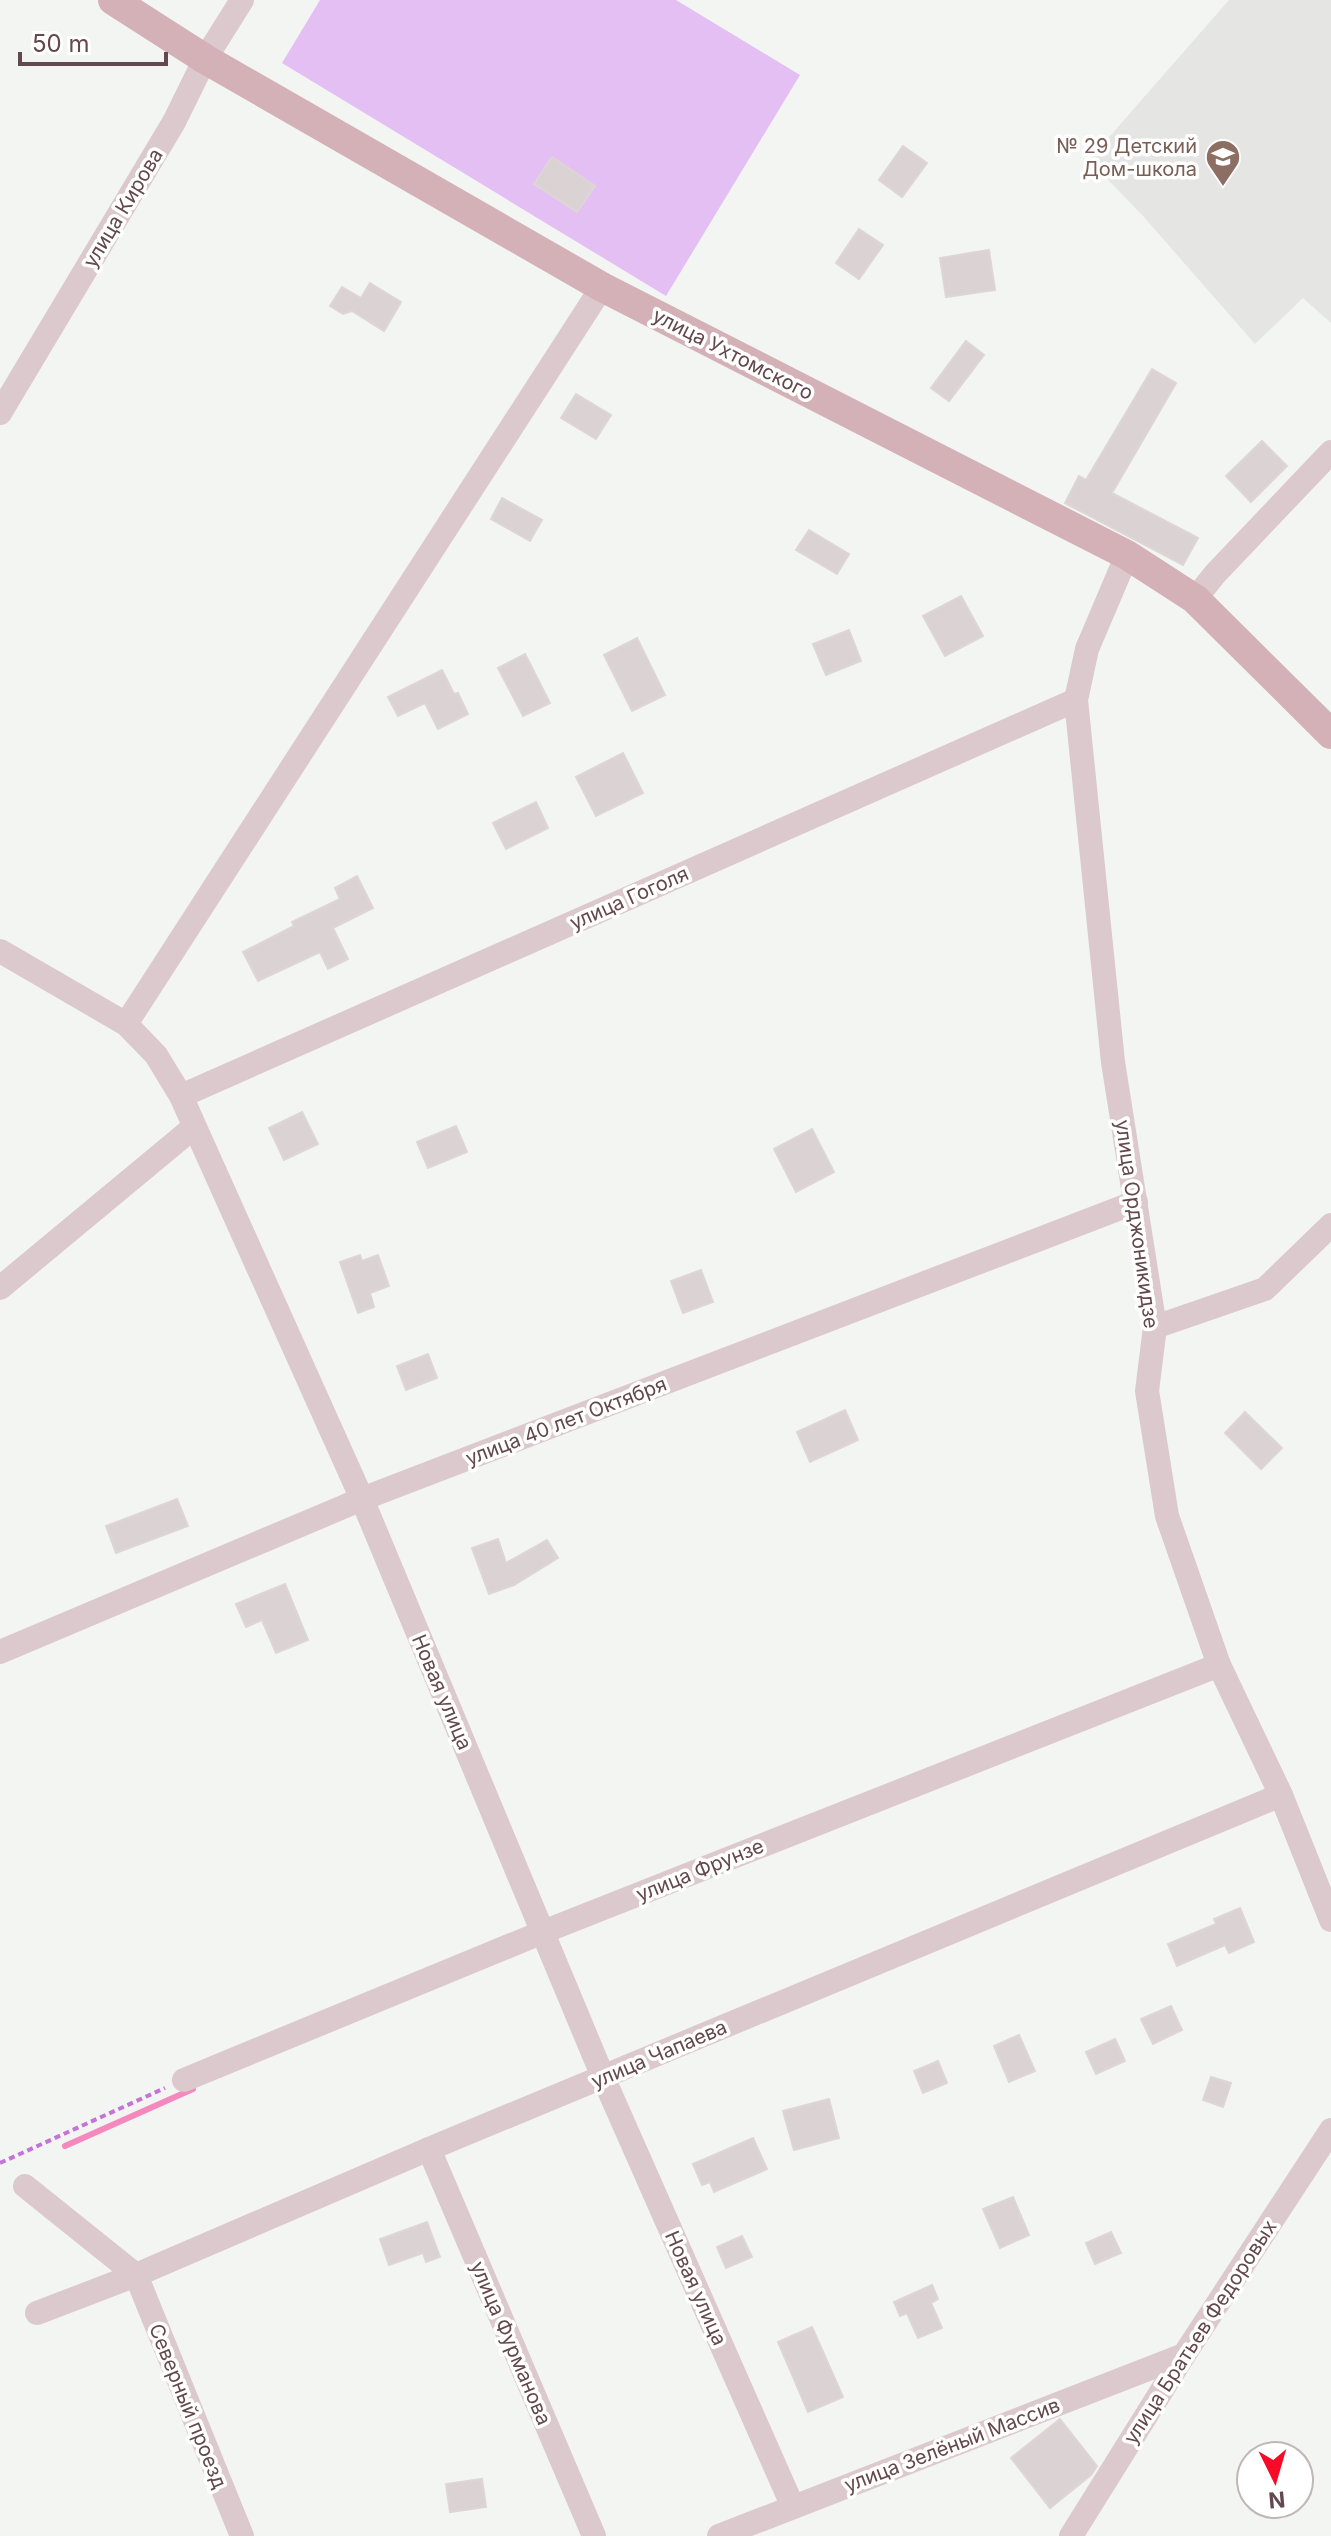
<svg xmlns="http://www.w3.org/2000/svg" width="1331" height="2536" font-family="Inter,sans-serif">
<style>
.education{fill:#e5e6e4}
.green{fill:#e4bff4}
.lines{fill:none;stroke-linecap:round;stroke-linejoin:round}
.stream{stroke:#f589bd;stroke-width:6}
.building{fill:#dad2d3;stroke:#ded6d6;stroke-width:2}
.path{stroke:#c473d6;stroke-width:4;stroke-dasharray:6 4;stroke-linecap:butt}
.minor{stroke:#dbc9cd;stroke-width:24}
.major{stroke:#d3b1b7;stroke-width:30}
.labels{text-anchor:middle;stroke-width:7;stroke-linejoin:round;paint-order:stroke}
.education-label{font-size:20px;fill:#785e54;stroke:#fff;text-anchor:end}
.street-label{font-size:20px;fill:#63484e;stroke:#fff}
</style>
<rect width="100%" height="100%" fill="#f3f5f3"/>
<!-- education -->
<polygon class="education" points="1229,0 1331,0 1331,323 1303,298 1255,344 1143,216 1089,160"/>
<!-- green -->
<polygon class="green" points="320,0 676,0 800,75 666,296 282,63"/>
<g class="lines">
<!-- stream -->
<polyline class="stream" points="65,2146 193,2089"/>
</g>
<!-- building -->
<g class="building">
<polygon points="903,146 927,163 902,197 879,180"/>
<polygon points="552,157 595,186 577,212 534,184"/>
<polygon points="859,229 883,245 859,279 836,263"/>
<polygon points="989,250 995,290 946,297 940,258"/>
<polygon points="370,283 401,302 384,331 352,311 343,314 330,306 342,287 361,298"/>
<polygon points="966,341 984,355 949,401 931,388"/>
<polygon points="1152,369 1176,383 1112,493 1198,538 1183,565 1065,503 1079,476 1086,480"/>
<polygon points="576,394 611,415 596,439 561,418"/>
<polygon points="1262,441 1287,466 1251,502 1226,476"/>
<polygon points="502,498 542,520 530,541 491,519"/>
<polygon points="809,530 849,554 837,574 796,550"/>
<polygon points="961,596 983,636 945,656 923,616"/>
<polygon points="849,630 861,661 826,675 813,644"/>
<polygon points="637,638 665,695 632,711 604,655"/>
<polygon points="525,654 550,703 523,716 498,668"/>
<polygon points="442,670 454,694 458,693 468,714 438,729 425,703 398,716 388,697"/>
<polygon points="623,753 643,793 596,816 576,777"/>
<polygon points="536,802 548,828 506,849 493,823"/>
<polygon points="357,876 373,908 333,928 348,959 328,969 320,952 258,981 243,952 294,926 292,922 340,899 335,888"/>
<polygon points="302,1112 318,1144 284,1160 269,1128"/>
<polygon points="456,1126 467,1152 428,1168 417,1142"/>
<polygon points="812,1129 834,1172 796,1192 774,1149"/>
<polygon points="360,1255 362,1261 378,1255 389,1286 370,1293 374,1307 358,1313 340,1262"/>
<polygon points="701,1270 713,1302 683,1313 671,1281"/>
<polygon points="428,1354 437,1378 406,1390 397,1366"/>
<polygon points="845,1410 858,1440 810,1462 797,1432"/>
<polygon points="1245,1412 1282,1448 1261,1469 1225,1433"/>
<polygon points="177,1499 188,1526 116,1553 106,1526"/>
<polygon points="498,1539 506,1563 547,1540 558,1558 514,1585 489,1594 472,1548"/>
<polygon points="285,1584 308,1640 276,1653 262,1620 246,1627 236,1604"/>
<polygon points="1240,1908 1254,1942 1229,1953 1225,1945 1177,1966 1168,1944 1216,1924 1214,1919"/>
<polygon points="1171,2006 1182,2030 1153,2044 1141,2019"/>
<polygon points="1019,2035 1035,2071 1009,2082 994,2046"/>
<polygon points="1115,2039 1125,2061 1096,2074 1086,2052"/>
<polygon points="938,2061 947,2083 923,2093 914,2071"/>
<polygon points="1211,2077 1231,2083 1223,2107 1203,2100"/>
<polygon points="829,2099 839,2138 794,2150 783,2111"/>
<polygon points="753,2138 767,2169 714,2192 710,2182 702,2185 693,2164"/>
<polygon points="1013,2197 1029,2235 1000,2248 983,2209"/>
<polygon points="427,2222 440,2257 426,2262 423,2253 389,2265 380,2239"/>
<polygon points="1111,2232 1121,2253 1095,2264 1086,2243"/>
<polygon points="742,2236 752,2257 726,2268 717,2247"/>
<polygon points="932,2285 938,2299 931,2303 942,2328 918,2338 907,2313 900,2316 894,2302"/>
<polygon points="812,2327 843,2397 808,2412 778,2342"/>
<polygon points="1060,2419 1097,2466 1091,2475 1050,2508 1011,2458"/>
<polygon points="482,2479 486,2507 450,2512 446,2484"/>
</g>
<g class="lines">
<!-- path -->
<polyline class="path" points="0,2163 165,2088"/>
<!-- minor -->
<g class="minor">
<polyline points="0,413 174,122 205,59 242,0"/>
<polyline points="1127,555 1087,649 1076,700 1113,1062 1155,1327 1147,1391 1167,1516 1219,1665 1281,1795 1331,1920"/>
<polyline points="1195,599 1215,574 1331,452"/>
<polyline points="0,951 126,1024 156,1055 181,1096 362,1499 603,2077 793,2507"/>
<polyline points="126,1024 602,287"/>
<polyline points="181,1096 1076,700"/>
<polyline points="0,1288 194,1127"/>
<polyline points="1155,1327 1265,1289 1331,1225"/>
<polyline points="0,1652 362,1499 1136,1202"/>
<polyline points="184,2080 543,1932 1219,1665"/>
<polyline points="429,2149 594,2536"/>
<polyline points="25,2186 136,2275 242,2536"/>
<polyline points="37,2313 136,2275 429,2149 1281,1795"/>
<polyline points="719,2536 1184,2355"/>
<polyline points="1071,2536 1184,2355 1331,2130"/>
</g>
<!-- major -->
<polyline class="major" points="113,0 205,59 602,287 1127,555 1195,599 1331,734"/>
</g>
<!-- icons -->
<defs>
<symbol id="school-pin" viewBox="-11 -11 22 30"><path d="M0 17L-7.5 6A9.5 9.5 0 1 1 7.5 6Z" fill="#8d6e63" stroke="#fff"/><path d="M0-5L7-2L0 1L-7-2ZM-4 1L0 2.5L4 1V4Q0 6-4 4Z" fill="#fff"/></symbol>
</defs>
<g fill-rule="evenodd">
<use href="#school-pin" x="1203" y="137" width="40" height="54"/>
</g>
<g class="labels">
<!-- education labels -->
<g class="education-label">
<text x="1197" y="153">№ 29 Детский<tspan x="1197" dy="23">Дом-школа</tspan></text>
</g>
<!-- street labels -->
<g class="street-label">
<text transform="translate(123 208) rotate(-59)" y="7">улица Кирова</text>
<text transform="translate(733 354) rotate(27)" y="7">улица Ухтомского</text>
<text transform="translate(629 898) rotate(-24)" y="7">улица Гоголя</text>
<text transform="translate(1137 1224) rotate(82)" y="7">улица Орджоникидзе</text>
<text transform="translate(566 1421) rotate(-21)" y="7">улица 40 лет Октября</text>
<text transform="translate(442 1692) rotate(67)" y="7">Новая улица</text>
<text transform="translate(700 1870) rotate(-22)" y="7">улица Фрунзе</text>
<text transform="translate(659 2054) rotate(-23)" y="7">улица Чапаева</text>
<text transform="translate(696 2288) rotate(66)" y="7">Новая улица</text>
<text transform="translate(1200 2332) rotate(-57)" y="7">улица Братьев Федоровых</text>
<text transform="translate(511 2343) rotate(67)" y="7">улица Фурманова</text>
<text transform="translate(188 2406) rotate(68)" y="7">Северный проезд</text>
<text transform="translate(952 2445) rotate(-21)" y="7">улица Зелёный Массив</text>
</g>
</g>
<!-- north arrow -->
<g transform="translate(1275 2480) rotate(175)"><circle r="38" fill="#ffffff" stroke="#c1b6b8" stroke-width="2"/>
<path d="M0-6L14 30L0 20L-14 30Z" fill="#f70b29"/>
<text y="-12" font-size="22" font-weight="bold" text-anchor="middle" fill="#63484e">N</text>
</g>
<!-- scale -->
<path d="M20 52v12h146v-12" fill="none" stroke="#63484e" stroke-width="4"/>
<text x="32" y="52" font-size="24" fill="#63484e" stroke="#ffffff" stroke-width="6" paint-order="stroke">50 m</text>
</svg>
